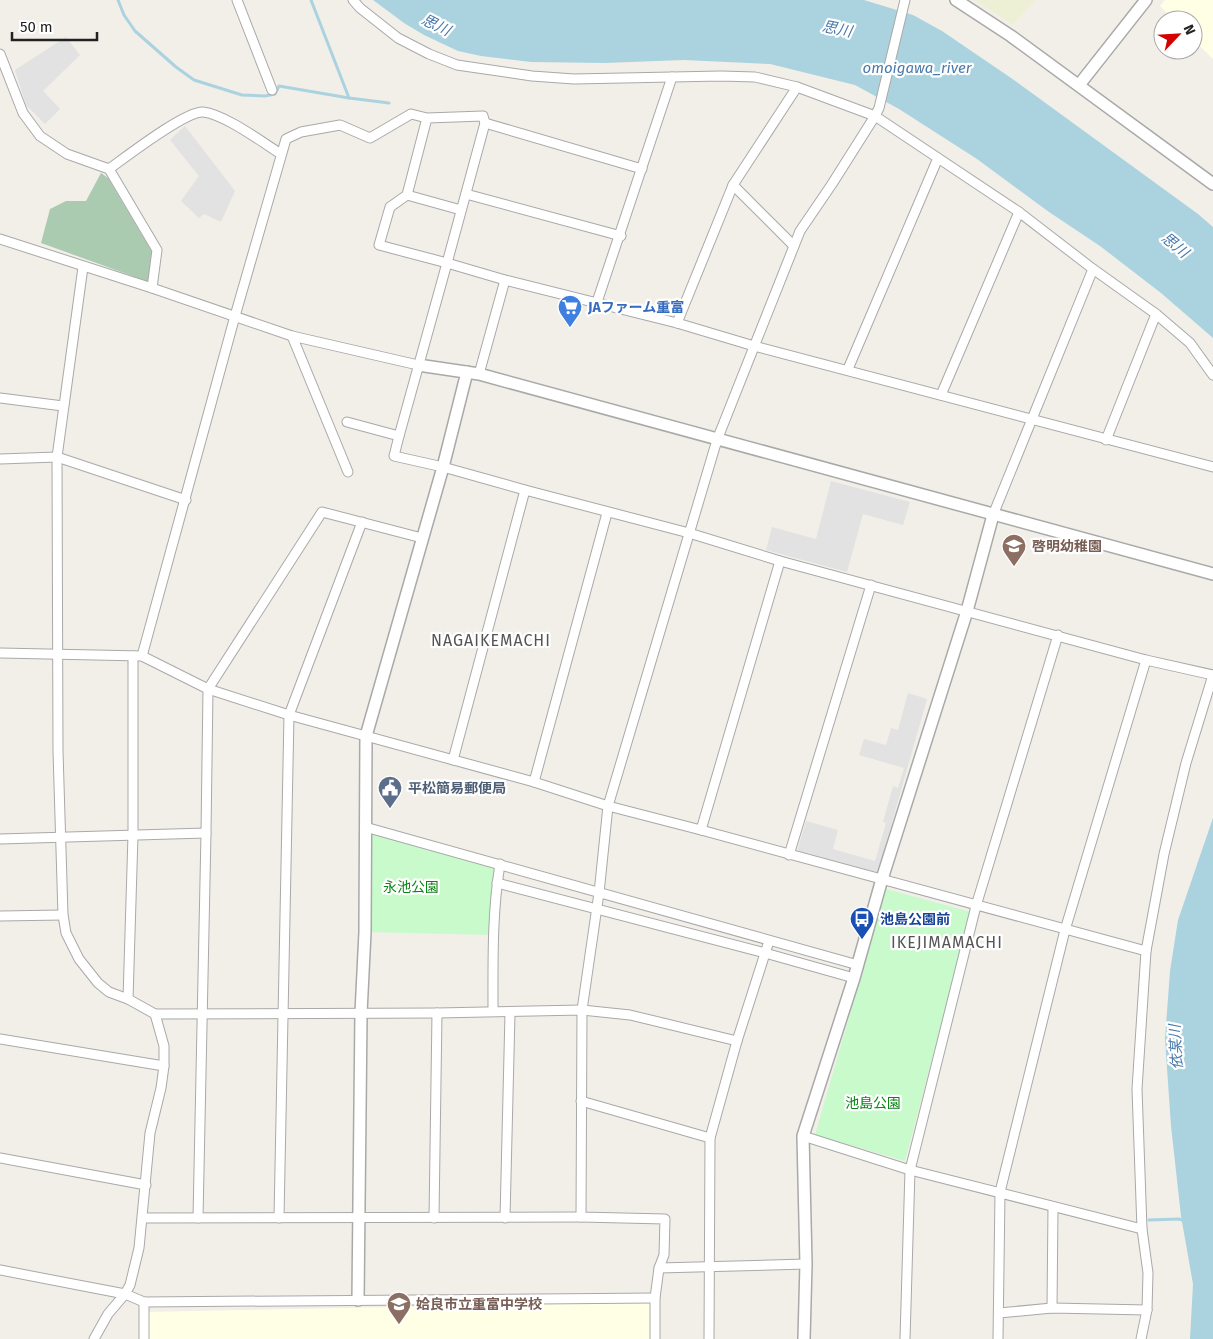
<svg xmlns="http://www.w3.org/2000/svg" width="1213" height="1339" font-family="'Fira Sans','Noto Sans JP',sans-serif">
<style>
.education{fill:#ffffe5}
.farmland{fill:#eef0d5}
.cemetery{fill:#aacbaf}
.park{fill:#c8facc}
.parking{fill:#e2e2e2}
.water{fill:#aad3df}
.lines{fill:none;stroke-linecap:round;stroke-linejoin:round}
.stream{stroke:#aad3df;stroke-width:3}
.minor-casing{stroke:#a9a9a9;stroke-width:11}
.tertiary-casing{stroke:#a9a9a9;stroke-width:14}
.minor{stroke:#fff;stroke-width:9}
.tertiary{stroke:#fff;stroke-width:11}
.labels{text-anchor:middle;stroke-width:4.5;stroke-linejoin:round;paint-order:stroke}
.shop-label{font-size:14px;font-weight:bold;fill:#366cbe;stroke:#fff;text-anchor:start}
.education-label{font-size:14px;font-weight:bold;fill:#785e54;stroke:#fff;text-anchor:start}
.service-label{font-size:14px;font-weight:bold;fill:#4e5e75;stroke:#fff;text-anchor:start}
.park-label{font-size:14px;fill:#0c8416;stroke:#fff}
.transit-label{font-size:14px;font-weight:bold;fill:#164399;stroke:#fff;text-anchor:start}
.water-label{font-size:15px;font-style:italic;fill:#4a7aab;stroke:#fff}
.quarter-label{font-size:16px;letter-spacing:1px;fill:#555;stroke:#fff}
</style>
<rect width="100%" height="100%" fill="#f2efe9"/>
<!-- education -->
<g class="education">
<polygon points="1165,0 1213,0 1213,59 1193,39 1193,20 1174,20 1160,6"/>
<polygon points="652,1302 652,1339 146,1339 146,1312"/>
</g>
<!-- farmland -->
<polygon class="farmland" points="975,0 1036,0 1013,25"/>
<!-- cemetery -->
<polygon class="cemetery" points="101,173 108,178 152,252 149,282 41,243 50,209 66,201 86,201"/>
<!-- park -->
<g class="park">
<polygon points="365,827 500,864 494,935 365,932"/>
<polygon points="886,889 971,912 905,1161 815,1135"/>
</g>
<!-- parking -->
<g class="parking">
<polygon points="66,37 80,55 43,91 60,109 45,124 26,105 15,70"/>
<polygon points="185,126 235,191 221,222 204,214 199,218 181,201 199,176 170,140"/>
<polygon points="831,481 910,502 903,525 863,514 847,572 766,550 772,527 816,539"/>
<polygon points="908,693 927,699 877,875 797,852 806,821 838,830 833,849 875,861 886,823 883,822 893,786 898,788 904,768 859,755 864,739 886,745 891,728 898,730"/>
</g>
<!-- water -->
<g class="water">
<polygon points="373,0 864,0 913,15 942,31 1014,80 1198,214 1213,227 1213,338 1161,293 1100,246 1049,212 977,159 899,109 855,85 770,64 684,60 604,63 531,62 481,56 458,51 424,35 404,23"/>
<polygon points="1213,818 1213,1339 1190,1339 1193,1284 1181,1216 1171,1126 1165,1039 1170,971 1178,920"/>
</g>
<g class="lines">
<!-- stream -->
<g class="stream">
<polyline points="118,0 124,15 135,31 176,67 194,80 242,95 265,96 275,94 279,86 349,98 311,0"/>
<polyline points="349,98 389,103"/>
<polyline points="1149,1220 1179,1219 1185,1221"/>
</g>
<defs>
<g id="minor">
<polyline points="237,0 272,90"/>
<polyline points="353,0 360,8 398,38 429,54 457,65 532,76 574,79 721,76 755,77 797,87 875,116 1019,212 1093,269 1156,314 1190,343 1213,375"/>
<polyline points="0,54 23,113 40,136 67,154 109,169 157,250 152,288"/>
<polyline points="485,123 642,169"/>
<path d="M109,169C126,157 185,111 203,112C224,114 262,142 281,154"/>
<polyline points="733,185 794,246"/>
<polyline points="466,194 621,236"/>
<polyline points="407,195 461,210"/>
<polyline points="0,239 152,288 292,336 418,365"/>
<polyline points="83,267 57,457 58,751 63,915 66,933 79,959 98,983 109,992 128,999 155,1014 164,1046 164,1066 161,1088 150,1133 139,1248 130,1285 125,1294 108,1314 94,1339"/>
<polyline points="597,302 672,77"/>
<polyline points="677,323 733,185 797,87"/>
<polyline points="292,336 348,472"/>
<polyline points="848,369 938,158"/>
<polyline points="479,374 505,280"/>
<polyline points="941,395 1019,212"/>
<polyline points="0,398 63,406"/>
<polyline points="347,422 399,436 447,263 505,280 677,323 754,346 1213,467"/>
<polyline points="399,436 394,456 443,467 525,490 689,533 780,561 1146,660 1213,675"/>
<polyline points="1106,440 1156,314"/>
<polyline points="0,459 57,457 186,500"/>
<polyline points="993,515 1093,269"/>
<polyline points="0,653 142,656 208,689 289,715 534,782 608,806 701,830 1146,951"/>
<polyline points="142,656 235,316 286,139 301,132 340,125 370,138 411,114 427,118 483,116 485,123 447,263 379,245 390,207 407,195 427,118"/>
<polyline points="453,760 525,490"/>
<polyline points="534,782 607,513"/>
<polyline points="365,827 858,965"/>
<polyline points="701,830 780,561"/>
<polyline points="0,839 206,833"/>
<polyline points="789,855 871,585"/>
<polyline points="497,883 765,953 854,978"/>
<polyline points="0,916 63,915"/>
<polyline points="128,999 133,835 133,656"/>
<path d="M493,1011C493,962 492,913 500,864"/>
<polyline points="155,1014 437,1013 582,1010 630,1015 737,1041"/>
<polyline points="0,1039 164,1066"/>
<polyline points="581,1101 710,1138"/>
<polyline points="803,1136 910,1170 1142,1229"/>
<polyline points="0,1158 146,1185"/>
<polyline points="143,1218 581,1217"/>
<polyline points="198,1218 206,833 208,689 322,512 422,538"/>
<polyline points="279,1218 289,715 362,522"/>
<polyline points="434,1218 437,1013"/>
<polyline points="505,1218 510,1013"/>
<polyline points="659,1268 806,1264"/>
<polyline points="0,1270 125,1294 144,1302 655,1298"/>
<polyline points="1052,1308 1053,1207"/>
<polyline points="999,1313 1052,1308 1147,1310"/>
<polyline points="144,1339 144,1302"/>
<polyline points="655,1339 655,1298 659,1268 664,1255 665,1219 581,1217 582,1010 599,893 608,806 717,440 800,231 832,184 875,116 879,108 905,0"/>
<polyline points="709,1339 710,1138 737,1041 769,941"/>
<polyline points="905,1339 910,1170 976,906 1058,635"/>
<polyline points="998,1339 1000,1192 1065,930 1146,660"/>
<polyline points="1141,1339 1147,1310 1148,1273 1142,1229 1137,1089 1146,951 1164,854 1186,763 1213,675"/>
</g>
<g id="tertiary">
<polyline points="956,0 1011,36 1213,184"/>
<polyline points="1079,85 1146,0"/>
<polyline points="418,365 479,374 1213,574"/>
<polyline points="358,1300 361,1013 365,932 366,736 443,467 467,372"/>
<polyline points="804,1339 806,1264 803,1136 854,978 882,879 967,611 993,515"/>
</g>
</defs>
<!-- minor casing -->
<use href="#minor" class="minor-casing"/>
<!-- tertiary casing -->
<use href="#tertiary" class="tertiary-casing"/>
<!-- minor -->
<use href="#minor" class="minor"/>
<!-- tertiary -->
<use href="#tertiary" class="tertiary"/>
</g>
<!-- icons -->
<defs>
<symbol id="supermarket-pin" viewBox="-11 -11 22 30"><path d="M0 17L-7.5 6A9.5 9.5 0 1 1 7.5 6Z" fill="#3f7fe0" stroke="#fff"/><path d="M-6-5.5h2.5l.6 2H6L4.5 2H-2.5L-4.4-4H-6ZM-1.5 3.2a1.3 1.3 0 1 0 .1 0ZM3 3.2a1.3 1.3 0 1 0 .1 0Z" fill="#fff"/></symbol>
<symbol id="school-pin" viewBox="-11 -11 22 30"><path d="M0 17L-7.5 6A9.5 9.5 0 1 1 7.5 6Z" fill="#8d6e63" stroke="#fff"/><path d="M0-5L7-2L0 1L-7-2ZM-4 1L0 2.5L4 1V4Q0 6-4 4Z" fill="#fff"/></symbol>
<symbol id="civic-pin" viewBox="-11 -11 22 30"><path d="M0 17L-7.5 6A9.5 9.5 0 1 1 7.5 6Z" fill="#5c6f8a" stroke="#fff"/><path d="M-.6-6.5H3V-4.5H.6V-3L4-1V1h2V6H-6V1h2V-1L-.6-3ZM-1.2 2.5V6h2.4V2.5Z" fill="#fff"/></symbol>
<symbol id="bus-pin" viewBox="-11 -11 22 30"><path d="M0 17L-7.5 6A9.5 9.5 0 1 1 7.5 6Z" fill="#1a4fb4" stroke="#fff"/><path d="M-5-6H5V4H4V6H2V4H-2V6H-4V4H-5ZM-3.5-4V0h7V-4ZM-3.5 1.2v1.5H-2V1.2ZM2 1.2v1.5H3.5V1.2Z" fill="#fff"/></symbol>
</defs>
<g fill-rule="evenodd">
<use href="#supermarket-pin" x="556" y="293" width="28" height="38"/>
<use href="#school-pin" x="1000" y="532" width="28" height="38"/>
<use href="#civic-pin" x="376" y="774" width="28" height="38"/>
<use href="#bus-pin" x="848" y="905" width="28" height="38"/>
<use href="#school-pin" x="385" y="1290" width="28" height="38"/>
</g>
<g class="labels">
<!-- shop labels -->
<g class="shop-label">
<text x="588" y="312">JAファーム重富</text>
</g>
<!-- education labels -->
<g class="education-label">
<text x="1032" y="551">啓明幼稚園</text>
<text x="416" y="1309">姶良市立重富中学校</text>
</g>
<!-- service labels -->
<g class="service-label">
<text x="408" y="793">平松簡易郵便局</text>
</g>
<!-- park labels -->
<g class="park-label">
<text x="411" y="892">永池公園</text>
<text x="873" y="1108">池島公園</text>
</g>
<!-- transit labels -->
<g class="transit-label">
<text x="880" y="924">池島公園前</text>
</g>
<!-- water labels -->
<g class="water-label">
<text transform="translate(436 25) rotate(26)" y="5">思川</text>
<text transform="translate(837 29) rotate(11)" y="5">思川</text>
<text x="917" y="73">omoigawa_river</text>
<text transform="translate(1175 245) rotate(39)" y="5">思川</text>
<text transform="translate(1176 1047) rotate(-93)" y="5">依某川</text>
</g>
<!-- quarter labels -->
<g class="quarter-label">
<text x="491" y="646">NAGAIKEMACHI</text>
<text x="947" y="948">IKEJIMAMACHI</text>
</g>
</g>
<!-- north arrow -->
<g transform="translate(1178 35) rotate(65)"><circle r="24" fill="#ffffff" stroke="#a7a7a7"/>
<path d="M0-4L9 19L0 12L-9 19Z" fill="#d40000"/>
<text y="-8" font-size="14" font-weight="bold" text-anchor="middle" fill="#222222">N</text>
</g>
<!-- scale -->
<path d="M12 32v8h85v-8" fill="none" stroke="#222222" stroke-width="2.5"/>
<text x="20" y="32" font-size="15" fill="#222222" stroke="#ffffff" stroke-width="4" paint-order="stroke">50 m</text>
</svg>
